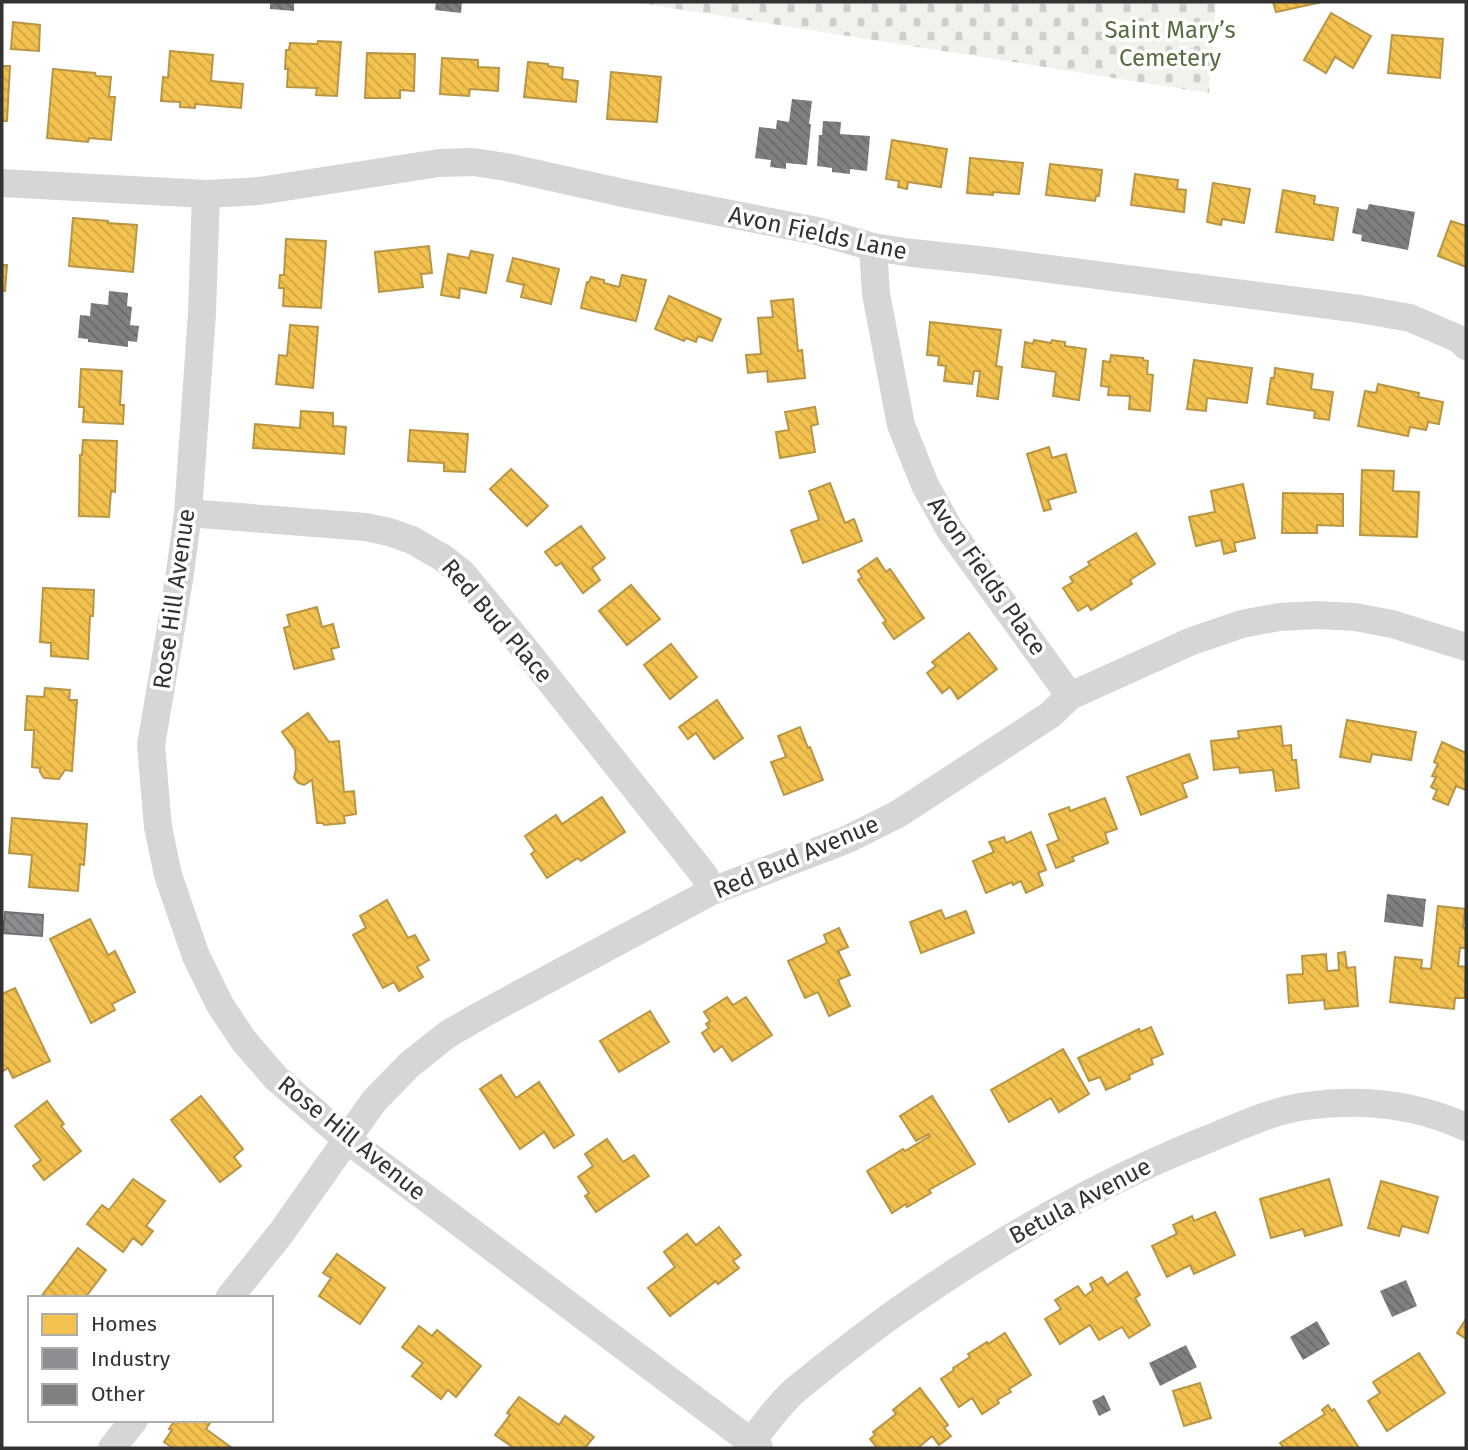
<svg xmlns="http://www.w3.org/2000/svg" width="1468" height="1450" font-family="'Fira Sans',sans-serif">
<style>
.cemetery{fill:url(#cemetery-stones)}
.homes{fill:url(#homes-back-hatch);stroke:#b89646;stroke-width:2}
.industry{fill:url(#industry-back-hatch);stroke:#727275;stroke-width:2}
.building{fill:url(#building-back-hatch)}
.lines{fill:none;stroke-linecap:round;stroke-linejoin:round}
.minor{stroke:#d6d6d6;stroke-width:28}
.labels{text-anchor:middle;stroke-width:7;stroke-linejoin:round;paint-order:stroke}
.park-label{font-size:24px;fill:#5a6c42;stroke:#fff}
.street-label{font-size:24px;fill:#323232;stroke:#fff}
</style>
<defs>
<pattern id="cemetery-stones" width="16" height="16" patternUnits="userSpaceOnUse" patternTransform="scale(1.75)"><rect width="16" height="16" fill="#f0f3ec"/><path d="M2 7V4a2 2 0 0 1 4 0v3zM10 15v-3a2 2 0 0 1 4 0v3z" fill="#ced1cb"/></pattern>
<pattern id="homes-back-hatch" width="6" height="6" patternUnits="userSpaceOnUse" patternTransform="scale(1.75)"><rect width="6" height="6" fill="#f2c14e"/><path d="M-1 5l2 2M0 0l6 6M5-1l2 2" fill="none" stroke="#d0a645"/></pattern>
<pattern id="industry-back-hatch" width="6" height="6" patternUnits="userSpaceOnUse" patternTransform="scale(1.75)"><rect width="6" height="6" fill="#8d8d92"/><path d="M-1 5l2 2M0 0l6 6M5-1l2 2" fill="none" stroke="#747478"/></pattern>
<pattern id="building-back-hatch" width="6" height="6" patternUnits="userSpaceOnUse" patternTransform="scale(1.75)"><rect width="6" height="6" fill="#808080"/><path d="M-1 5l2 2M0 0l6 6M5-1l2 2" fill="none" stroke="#696969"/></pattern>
</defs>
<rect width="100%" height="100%" fill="#fff"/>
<!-- cemetery -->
<polygon class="cemetery" points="633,2 1216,2 1209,93"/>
<!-- homes -->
<g class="homes">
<polygon points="1273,2 1317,2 1318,3 1276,12"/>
<polygon points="1331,13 1371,36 1353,68 1335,57 1326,73 1304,60"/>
<polygon points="13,22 40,25 39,51 11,49"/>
<polygon points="1392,35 1443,39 1440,78 1388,73"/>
<polygon points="318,41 341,42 337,96 316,95 317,88 287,87 288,69 285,69 286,50 289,50 290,43 317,44"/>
<polygon points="170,51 213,55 211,81 243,84 241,108 195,104 195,108 180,107 180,102 161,101 163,77 168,78"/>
<polygon points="367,53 415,54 414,91 400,90 400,98 365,98"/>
<polygon points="442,58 478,60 478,67 499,68 498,91 470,89 469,96 440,94"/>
<polygon points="528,62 548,64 548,66 563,68 562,79 578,81 576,102 524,97"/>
<polygon points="2,66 10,66 7,121 2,121"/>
<polygon points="53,69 95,73 96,76 111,77 109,97 115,97 111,140 89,138 88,142 47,138"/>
<polygon points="611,72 661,77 657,122 607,119"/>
<polygon points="892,140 947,149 941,187 908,182 907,189 898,187 899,181 886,179"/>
<polygon points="970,158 1023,163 1019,194 993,192 993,195 967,193"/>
<polygon points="1050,164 1102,170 1099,196 1096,196 1095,201 1046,195"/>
<polygon points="1135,174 1178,180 1177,189 1186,190 1184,212 1131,205"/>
<polygon points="1213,183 1250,189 1244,223 1222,219 1221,225 1207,222"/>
<polygon points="1283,190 1315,196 1314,204 1338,208 1333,240 1276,232"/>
<polygon points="73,218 108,221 108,223 137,225 133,272 69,266"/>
<polygon points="1451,221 1466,226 1466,267 1438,256"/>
<polygon points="286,239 326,241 321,308 283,306 284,288 279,288 280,275 284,275"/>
<polygon points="429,246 432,273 421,274 423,287 379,292 375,252"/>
<polygon points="471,251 493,255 486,293 460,288 459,298 441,295 448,254 469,258"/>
<polygon points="513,258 559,269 551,304 521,297 524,285 507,281"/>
<polygon points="2,265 7,265 5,291 2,291"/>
<polygon points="622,275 646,280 636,321 581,308 587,282 589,282 591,277 604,280 604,283 619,287"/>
<polygon points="669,296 721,319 712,341 698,336 696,342 686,338 684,341 655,329"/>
<polygon points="793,299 798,351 802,350 805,378 768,382 767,371 748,373 746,355 761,354 758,318 773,317 771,301"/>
<polygon points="930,322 1001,330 996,366 1002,367 998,399 977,396 980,371 974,371 972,384 944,381 946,366 938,365 939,356 927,355"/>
<polygon points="290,325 318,327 313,388 276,384 279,355 287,356"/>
<polygon points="1034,340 1051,343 1052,340 1065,342 1065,346 1086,349 1079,400 1053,396 1056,372 1022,367 1025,342 1033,344"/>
<polygon points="1111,355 1143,358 1143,360 1148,361 1147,374 1153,375 1150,411 1129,409 1130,396 1108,395 1109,387 1101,386 1103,361 1110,362"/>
<polygon points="1194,360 1252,368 1247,403 1207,398 1206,411 1187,409"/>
<polygon points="1275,368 1313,374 1311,389 1333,392 1329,420 1314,418 1315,411 1267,404 1271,378 1274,378"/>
<polygon points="81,369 122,371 120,405 124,405 123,424 83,422 84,407 79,407"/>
<polygon points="1378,384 1419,393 1418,397 1443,402 1439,424 1428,422 1426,430 1410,427 1408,436 1358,426 1365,391 1376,393"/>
<polygon points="815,407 818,424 811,426 815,452 780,458 776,432 789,430 785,412"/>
<polygon points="301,411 333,413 333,426 346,427 344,454 253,448 255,424 300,428"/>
<polygon points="410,430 468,434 465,472 444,471 444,463 408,461"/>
<polygon points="83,440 117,441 115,492 111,491 109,517 79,516 80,455 82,455"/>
<polygon points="1049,447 1052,458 1066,454 1076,492 1048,500 1051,509 1044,511 1027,454"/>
<polygon points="511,469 548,506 527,526 490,489"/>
<polygon points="1362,470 1394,471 1393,491 1419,492 1417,537 1360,535"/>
<polygon points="830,483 845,523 854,519 862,541 803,563 791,530 819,520 809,491"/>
<polygon points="1243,484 1255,538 1234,543 1236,551 1224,554 1221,540 1196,546 1189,517 1215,512 1211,491"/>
<polygon points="1283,493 1343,494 1343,526 1317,525 1317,533 1282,533"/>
<polygon points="581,526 605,558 592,568 600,580 583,593 561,563 556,566 545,552"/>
<polygon points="1136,533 1155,564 1130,580 1132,584 1091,610 1088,605 1078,611 1063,588 1073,582 1070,577 1090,565 1088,562"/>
<polygon points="877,558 886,572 890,569 924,618 894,639 883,623 886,621 858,580 862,577 858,571"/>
<polygon points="631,585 660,619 627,645 599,611"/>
<polygon points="43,588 94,590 93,616 90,616 88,659 51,656 51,643 40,642"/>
<polygon points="317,607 322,627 333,624 339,647 331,649 334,659 294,669 284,628 290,626 287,615"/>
<polygon points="969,633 997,669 958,699 950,687 942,693 927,673 936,666 932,662"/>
<polygon points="671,644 697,677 670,699 644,665"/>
<polygon points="45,688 70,690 69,700 77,700 72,771 65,770 59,779 44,778 40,772 40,768 32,767 34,730 25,730 27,696 44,697"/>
<polygon points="717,700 743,738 714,759 696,733 688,739 679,727"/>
<polygon points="308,713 329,742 339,741 344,792 354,791 356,814 344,816 345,823 324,825 323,823 317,823 312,780 304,785 298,783 294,778 296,769 295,750 282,732"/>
<polygon points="1347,720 1416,732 1411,760 1372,754 1370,762 1340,757"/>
<polygon points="1281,726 1283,746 1291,745 1292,760 1296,760 1299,788 1276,791 1273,770 1240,773 1239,767 1214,770 1211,741 1239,738 1238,731"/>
<polygon points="800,727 808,748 810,747 823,780 784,795 771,762 786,757 778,736"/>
<polygon points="1442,742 1466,753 1466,790 1456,786 1448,805 1433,799 1437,790 1431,787 1436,777 1432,776 1438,764 1434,762"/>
<polygon points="1189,754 1198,778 1182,784 1187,797 1141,815 1127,777"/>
<polygon points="602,797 625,832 581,861 578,858 547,878 531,854 535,851 525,836 556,815 562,824"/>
<polygon points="1105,798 1117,829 1105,833 1108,843 1072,857 1074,861 1056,868 1047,845 1059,840 1049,814 1069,807 1070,811"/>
<polygon points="12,818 87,824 84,865 80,864 78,891 29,887 32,855 9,853"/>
<polygon points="1031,832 1046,870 1038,873 1043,885 1026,893 1021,881 1013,885 1012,882 986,893 973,861 994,852 989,842 1004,837 1006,843"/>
<polygon points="387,900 408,938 415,935 429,960 417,967 423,977 399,991 394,982 383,988 353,935 366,928 360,916"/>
<polygon points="1438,906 1465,909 1463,928 1466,928 1466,948 1460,948 1458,966 1466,967 1465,998 1455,998 1454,1009 1390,1002 1395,957 1422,960 1421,968 1431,969"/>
<polygon points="941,910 945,919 966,911 974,933 921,953 910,922"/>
<polygon points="90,919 108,955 115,951 135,992 112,1004 115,1010 91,1023 50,939"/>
<polygon points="839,928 848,947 838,951 850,975 838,980 850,1006 829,1016 818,992 805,998 788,961 827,943 824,935"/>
<polygon points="1345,952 1347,968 1355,967 1358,1006 1325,1009 1324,1000 1289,1003 1287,975 1303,974 1302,956 1326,954 1327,971 1339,970 1338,953"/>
<polygon points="15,988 50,1061 13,1078 8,1068 2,1072 2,994"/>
<polygon points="727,997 733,1005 746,997 772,1035 732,1061 722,1046 714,1052 702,1033 709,1028 706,1024 710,1021 704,1012"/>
<polygon points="650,1011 669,1042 619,1072 600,1041"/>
<polygon points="1151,1027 1163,1054 1151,1059 1153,1064 1129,1075 1130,1079 1106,1090 1100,1077 1089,1081 1078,1058 1139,1029 1140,1032"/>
<polygon points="1063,1049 1089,1094 1059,1112 1051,1098 1009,1122 991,1090"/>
<polygon points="501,1075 516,1098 539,1082 574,1135 554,1148 544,1132 520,1149 480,1089"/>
<polygon points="201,1096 243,1149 234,1157 241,1166 220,1182 171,1120"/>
<polygon points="932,1096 975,1164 929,1190 931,1193 907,1207 906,1204 892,1213 867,1171 903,1149 905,1151 930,1136 929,1134 916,1141 900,1116"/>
<polygon points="47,1101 64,1124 61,1126 81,1151 44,1180 33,1166 41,1160 15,1126"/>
<polygon points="607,1139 623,1162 634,1155 649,1176 596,1212 585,1196 589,1193 578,1177 593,1166 585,1154"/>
<polygon points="133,1179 165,1201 146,1226 153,1231 142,1245 133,1238 123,1252 87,1224 102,1205 109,1210"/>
<polygon points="1329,1179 1342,1225 1305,1236 1303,1229 1271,1238 1260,1199"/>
<polygon points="1381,1181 1438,1197 1428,1233 1402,1226 1399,1236 1368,1228"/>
<polygon points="1215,1212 1235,1255 1194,1274 1190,1265 1167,1277 1152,1246 1177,1234 1173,1225 1192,1216 1194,1221"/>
<polygon points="719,1227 741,1255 733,1261 739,1268 718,1284 716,1281 670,1316 648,1288 675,1267 664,1252 687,1234 696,1245"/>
<polygon points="78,1248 106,1270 85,1298 40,1298"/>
<polygon points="337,1254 385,1288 360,1324 319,1296 331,1278 323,1273"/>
<polygon points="1127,1272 1140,1295 1135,1298 1150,1325 1129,1338 1122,1327 1099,1340 1090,1325 1060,1344 1045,1319 1061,1309 1055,1300 1078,1286 1085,1296 1093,1290 1090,1284 1102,1277 1107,1285"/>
<polygon points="1466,1319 1466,1339 1457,1333"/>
<polygon points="419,1326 432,1336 437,1330 481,1366 456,1397 448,1390 441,1399 412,1376 423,1363 402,1347"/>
<polygon points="1005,1333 1031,1375 1009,1389 1011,1392 997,1400 999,1403 982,1414 972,1398 959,1407 941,1379 954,1370 953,1368 970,1357 968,1354 987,1342 988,1344"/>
<polygon points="1419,1353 1445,1393 1387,1431 1368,1401 1380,1393 1373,1382"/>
<polygon points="1200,1383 1211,1418 1184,1426 1173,1391"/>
<polygon points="920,1388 948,1425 944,1428 951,1436 939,1445 932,1436 918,1448 877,1448 870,1439 875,1435 873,1432 896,1414 893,1410"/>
<polygon points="519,1397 559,1425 565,1416 594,1437 585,1448 514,1448 495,1435 510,1415 507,1413"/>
<polygon points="1328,1405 1332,1411 1334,1409 1359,1448 1284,1448 1280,1443 1325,1414 1322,1410"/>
<polygon points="175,1420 178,1423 180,1420 212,1420 206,1429 232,1448 173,1448 164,1442 172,1430 169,1429"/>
</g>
<!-- industry -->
<polygon class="industry" points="5,912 43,915 42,936 3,933"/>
<!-- building -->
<g class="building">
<polygon points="270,2 294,2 294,11 270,9"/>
<polygon points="436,2 462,2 461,13 435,10"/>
<polygon points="792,99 812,101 809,124 811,124 807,165 786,163 786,169 770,167 771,160 755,158 759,127 776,129 777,120 789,122"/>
<polygon points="823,121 841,122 840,134 870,136 867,171 850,169 850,174 832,172 832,168 817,166 819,135 822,135"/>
<polygon points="1369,204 1415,212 1408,250 1361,241 1362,235 1352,233 1357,208 1367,210"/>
<polygon points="109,291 128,293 127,306 132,307 130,325 139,326 137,342 128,341 128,347 88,342 88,339 78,338 80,315 90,316 91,303 108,305"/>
<polygon points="1387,894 1426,899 1423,927 1384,922"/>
<polygon points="1406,1280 1417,1306 1392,1317 1380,1291"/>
<polygon points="1317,1321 1330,1344 1303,1360 1290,1337"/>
<polygon points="1186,1345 1197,1367 1160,1386 1149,1363"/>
<polygon points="1104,1395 1111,1410 1099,1416 1092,1401"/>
</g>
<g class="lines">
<!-- minor -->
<g class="minor">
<polyline points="2,183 206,194 259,191 439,163 473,162 506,167 628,194 817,231 873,247 912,253 988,261 1360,309 1410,318 1459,339 1466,346"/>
<polyline points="206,194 202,313 188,513 179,580 151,745 158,827 168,875 196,956 220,1005 244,1041 276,1078 346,1139 433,1203 759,1448"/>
<polyline points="873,247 876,294 901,425 925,485 950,530 1070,696"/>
<polyline points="188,513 366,527 389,532 412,540 443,558 462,573 524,648 704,875 712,891"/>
<polyline points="229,1298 281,1233 374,1101 409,1065 448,1034 481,1015 712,891 846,840 898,814 1050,715 1070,696 1192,641 1242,624 1279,617 1317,615 1355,617 1392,624 1466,647"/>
<path d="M751,1442C763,1427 774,1411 788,1397C797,1387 810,1379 820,1370C844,1351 867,1333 892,1315C990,1246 1094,1184 1206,1140C1238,1127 1271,1111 1306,1106C1362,1098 1415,1104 1466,1127"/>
<polyline points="112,1448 134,1420"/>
</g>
</g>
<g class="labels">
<!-- park labels -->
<g class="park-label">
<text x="1170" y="38">Saint Mary’s<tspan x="1170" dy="28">Cemetery</tspan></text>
</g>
<!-- street labels -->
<g class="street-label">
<text transform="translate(818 233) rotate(12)" y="8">Avon Fields Lane</text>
<text transform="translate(987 576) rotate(55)" y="8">Avon Fields Place</text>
<text transform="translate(174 599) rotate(-82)" y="8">Rose Hill Avenue</text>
<text transform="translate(497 621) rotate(49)" y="8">Red Bud Place</text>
<text transform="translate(796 857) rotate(-23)" y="8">Red Bud Avenue</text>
<text transform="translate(352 1138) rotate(39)" y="8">Rose Hill Avenue</text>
<text transform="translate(1080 1201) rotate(-28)" y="8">Betula Avenue</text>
</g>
</g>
<!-- border -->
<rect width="1468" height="1450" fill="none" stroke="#323232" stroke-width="7"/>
<!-- legend -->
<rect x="28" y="1296" width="245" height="126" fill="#ffffff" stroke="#adadad" stroke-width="2"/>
<rect x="42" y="1314" width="35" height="21" fill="#f2c14e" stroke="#adadad" stroke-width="2"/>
<text x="91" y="1331" font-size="21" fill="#323232">Homes</text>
<rect x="42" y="1348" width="35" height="21" fill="#8d8d92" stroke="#adadad" stroke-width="2"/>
<text x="91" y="1366" font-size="21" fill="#323232">Industry</text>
<rect x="42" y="1384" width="35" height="21" fill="#808080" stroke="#adadad" stroke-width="2"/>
<text x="91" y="1401" font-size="21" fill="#323232">Other</text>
</svg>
